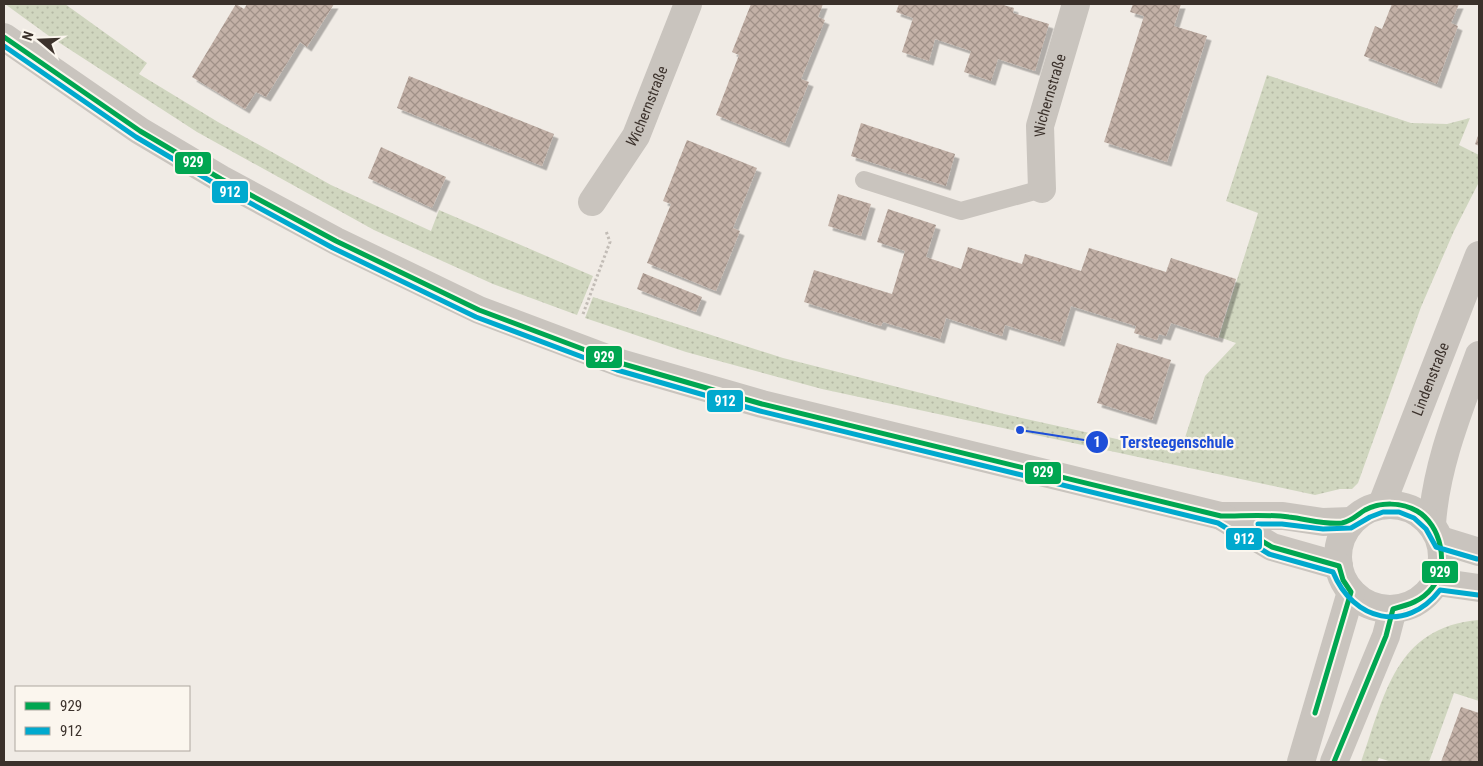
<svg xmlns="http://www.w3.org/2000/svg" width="1483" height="766" font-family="'Roboto Condensed',sans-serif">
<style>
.grass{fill:url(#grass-dots)}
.building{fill:url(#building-cross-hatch);filter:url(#shadow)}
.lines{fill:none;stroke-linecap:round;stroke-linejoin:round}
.path{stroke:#c2bcb6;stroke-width:3;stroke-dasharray:2.5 2.5;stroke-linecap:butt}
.service{stroke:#c9c4be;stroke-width:18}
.minor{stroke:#c9c4be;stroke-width:28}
.tertiary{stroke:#c9c4be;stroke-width:28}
.bus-1-casing{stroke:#fbf6ee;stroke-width:9}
.bus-2-casing{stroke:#fbf6ee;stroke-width:9}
.bus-1{stroke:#00a651;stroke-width:5}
.bus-2{stroke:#00a9ce;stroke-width:5}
.labels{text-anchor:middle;stroke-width:4.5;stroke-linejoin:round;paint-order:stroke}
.street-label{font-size:15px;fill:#3b312b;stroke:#fbf6ee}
.leader{fill:none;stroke:#1d4ed8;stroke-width:2}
.callout-dot{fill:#1d4ed8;stroke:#fbf6ee;stroke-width:2}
.mark-label{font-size:15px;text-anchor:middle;font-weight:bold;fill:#fff}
.callout-label{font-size:16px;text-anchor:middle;font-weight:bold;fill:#1d4ed8;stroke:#fbf6ee;stroke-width:4.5;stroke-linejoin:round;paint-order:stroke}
.line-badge{stroke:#fbf6ee;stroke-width:2}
.badge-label{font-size:14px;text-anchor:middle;font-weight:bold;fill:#fff}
</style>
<defs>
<pattern id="grass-dots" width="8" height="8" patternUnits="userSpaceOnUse" patternTransform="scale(1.25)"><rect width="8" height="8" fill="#d0d6bf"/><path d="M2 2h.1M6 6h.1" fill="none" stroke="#b4b8a4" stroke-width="1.8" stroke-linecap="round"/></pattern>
<pattern id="building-cross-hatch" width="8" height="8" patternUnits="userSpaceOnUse" patternTransform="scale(1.25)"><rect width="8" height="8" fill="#c3b1a7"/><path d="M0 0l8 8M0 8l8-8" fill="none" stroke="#a09188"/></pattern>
<filter id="shadow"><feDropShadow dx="4.5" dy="4.5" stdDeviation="0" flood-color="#0004"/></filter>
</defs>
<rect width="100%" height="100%" fill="#f0ebe5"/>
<!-- grass -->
<g class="grass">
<polygon points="5,4 65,4 147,63 139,74 218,122 331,185 431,231 439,210 593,276 577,315 493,284 374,230 197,132 49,36"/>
<polygon points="1267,75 1411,123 1447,124 1470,118 1459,145 1479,155 1479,182 1454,231 1421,307 1358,483 1352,489 1340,489 1315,495 822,389 686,352 585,318 593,297 783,358 1004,414 1180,453 1205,376 1236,343 1219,337 1258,213 1226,201"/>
<path d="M1479,620V701L1454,693L1429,762H1392L1379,758L1377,762H1361C1385,695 1395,627 1479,620Z"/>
</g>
<!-- building -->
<g class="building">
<polygon points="236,4 244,9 247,4 334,4 307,47 300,42 266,97 256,92 245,109 192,77"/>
<polygon points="751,4 823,4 818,17 825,20 801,79 809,82 785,143 716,115 739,55 732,52"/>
<polygon points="899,4 1000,4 1014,8 1013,13 1049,24 1035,71 998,59 991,81 964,72 971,51 935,39 929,61 902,52 913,18 896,12"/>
<polygon points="1133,4 1181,4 1174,26 1207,36 1167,162 1104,142 1144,16 1130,12"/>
<polygon points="1392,4 1459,4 1451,23 1458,26 1437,84 1364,56 1375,26 1382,29"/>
<polygon points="409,76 554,134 542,166 397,108"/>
<polygon points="861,123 955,154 946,186 851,156"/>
<polygon points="1479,133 1479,146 1475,144"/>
<polygon points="687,140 757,168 733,228 740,231 716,291 647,263 671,204 663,201"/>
<polygon points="381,147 446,177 432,208 368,178"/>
<polygon points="838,194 871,204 861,236 828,226"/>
<polygon points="888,209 936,225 926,257 961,269 968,247 1022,264 1025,254 1081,271 1089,248 1166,272 1171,258 1236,279 1218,338 1171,323 1166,336 1159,334 1157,340 1134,333 1136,326 1071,306 1060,342 1005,325 1002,336 946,318 940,339 883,322 881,326 804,302 814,270 892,294 905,251 877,242"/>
<polygon points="643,273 702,297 696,312 637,289"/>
<polygon points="1117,343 1171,360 1152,420 1097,403"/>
<polygon points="1461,707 1479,713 1479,762 1441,762"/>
</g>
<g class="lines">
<!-- path -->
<polyline class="path" points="583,314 610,242 606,231"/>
<!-- service -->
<polyline class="service" points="864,180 961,211 1042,189"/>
<!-- minor -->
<g class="minor">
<path id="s1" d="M1042,189L1040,126L1076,4"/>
<path id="s2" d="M592,202L636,136L688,4"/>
<path id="s3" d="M1382,504L1479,255"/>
<path d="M1432,524C1436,465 1459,410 1479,355"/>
</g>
<!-- tertiary -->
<g class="tertiary">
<polyline points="4,37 140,131 221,179 336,241 479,310 620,363 762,404 1221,516 1283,516 1323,522 1351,521"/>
<circle cx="1390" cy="557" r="52"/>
<polyline points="1221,516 1272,547 1339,566"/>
<polyline points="1440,540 1479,552"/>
<polyline points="1437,582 1479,588"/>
<polyline points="1301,762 1351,592"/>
<polyline points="1334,762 1386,636 1393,609"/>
</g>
<defs>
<g id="bus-1">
<path d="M4,37L140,131L221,179L336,241L479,310L620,363L762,404L1221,516C1244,516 1267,514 1289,517C1307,519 1325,525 1342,523C1352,521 1357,515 1365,510C1380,502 1402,502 1417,511C1441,525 1450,565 1432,588C1422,601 1408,605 1393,609L1386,636L1334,762"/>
<polyline points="1255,537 1272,547 1339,566 1343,580 1351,592 1315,713"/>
</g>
<g id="bus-2">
<path d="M4,46L136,137L217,185L333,248L476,317L617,370L760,411L1218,523L1269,554L1333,572C1353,621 1406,634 1440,590L1478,595"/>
<polyline points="1258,524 1282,524 1323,529 1351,528 1370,517 1383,512 1399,512 1414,518 1426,529 1436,547 1477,559"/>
</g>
</defs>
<!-- bus-1 casing -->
<use href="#bus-1" class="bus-1-casing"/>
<!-- bus-2 casing -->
<use href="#bus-2" class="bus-2-casing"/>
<!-- bus-1 -->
<use href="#bus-1" class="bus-1"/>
<!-- bus-2 -->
<use href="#bus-2" class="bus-2"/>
</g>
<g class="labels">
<!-- street labels -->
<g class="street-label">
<text dy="5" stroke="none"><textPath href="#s1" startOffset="95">Wichernstraße</textPath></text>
<text dy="5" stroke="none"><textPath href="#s2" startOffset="111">Wichernstraße</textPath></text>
<text dy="5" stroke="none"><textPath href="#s3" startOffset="134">Lindenstraße</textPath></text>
</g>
</g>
<!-- callouts -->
<path class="leader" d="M1020 430L1097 442"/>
<g class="callout-dot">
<circle cx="1020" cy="430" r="5"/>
<circle cx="1097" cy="442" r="12"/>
</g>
<g class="mark-label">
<text x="1097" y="447">1</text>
</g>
<g class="callout-label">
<text x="1177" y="448">Tersteegenschule</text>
</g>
<g class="line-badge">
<rect x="174" y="151" width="38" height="24" rx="5" fill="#00a651"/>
<rect x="211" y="180" width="38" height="24" rx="5" fill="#00a9ce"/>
<rect x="585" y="345" width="38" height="24" rx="5" fill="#00a651"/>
<rect x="706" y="389" width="38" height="24" rx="5" fill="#00a9ce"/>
<rect x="1024" y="461" width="38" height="24" rx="5" fill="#00a651"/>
<rect x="1225" y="527" width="38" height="24" rx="5" fill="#00a9ce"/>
<rect x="1421" y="560" width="38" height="24" rx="5" fill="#00a651"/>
</g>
<g class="badge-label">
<text x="193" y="167">929</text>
<text x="230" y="197">912</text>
<text x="604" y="362">929</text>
<text x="725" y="406">912</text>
<text x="1043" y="477">929</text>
<text x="1244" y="544">912</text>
<text x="1440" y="577">929</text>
</g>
<!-- border -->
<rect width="1483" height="766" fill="none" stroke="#3b312b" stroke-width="10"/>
<!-- legend -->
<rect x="15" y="686" width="175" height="65" fill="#fbf6ee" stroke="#aea7a0"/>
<rect x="25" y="702" width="25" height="8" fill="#00a651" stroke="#aea7a0"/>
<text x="60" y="711" font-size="15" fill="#3b312b">929</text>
<rect x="25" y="727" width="25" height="8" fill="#00a9ce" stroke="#aea7a0"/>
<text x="60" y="736" font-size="15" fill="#3b312b">912</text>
<!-- north arrow -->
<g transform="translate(40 40) rotate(289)" stroke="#fbf6ee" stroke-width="4" paint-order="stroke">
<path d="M0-4L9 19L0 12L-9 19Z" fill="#3b312b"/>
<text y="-8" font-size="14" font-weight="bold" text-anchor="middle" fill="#3b312b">N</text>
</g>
</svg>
